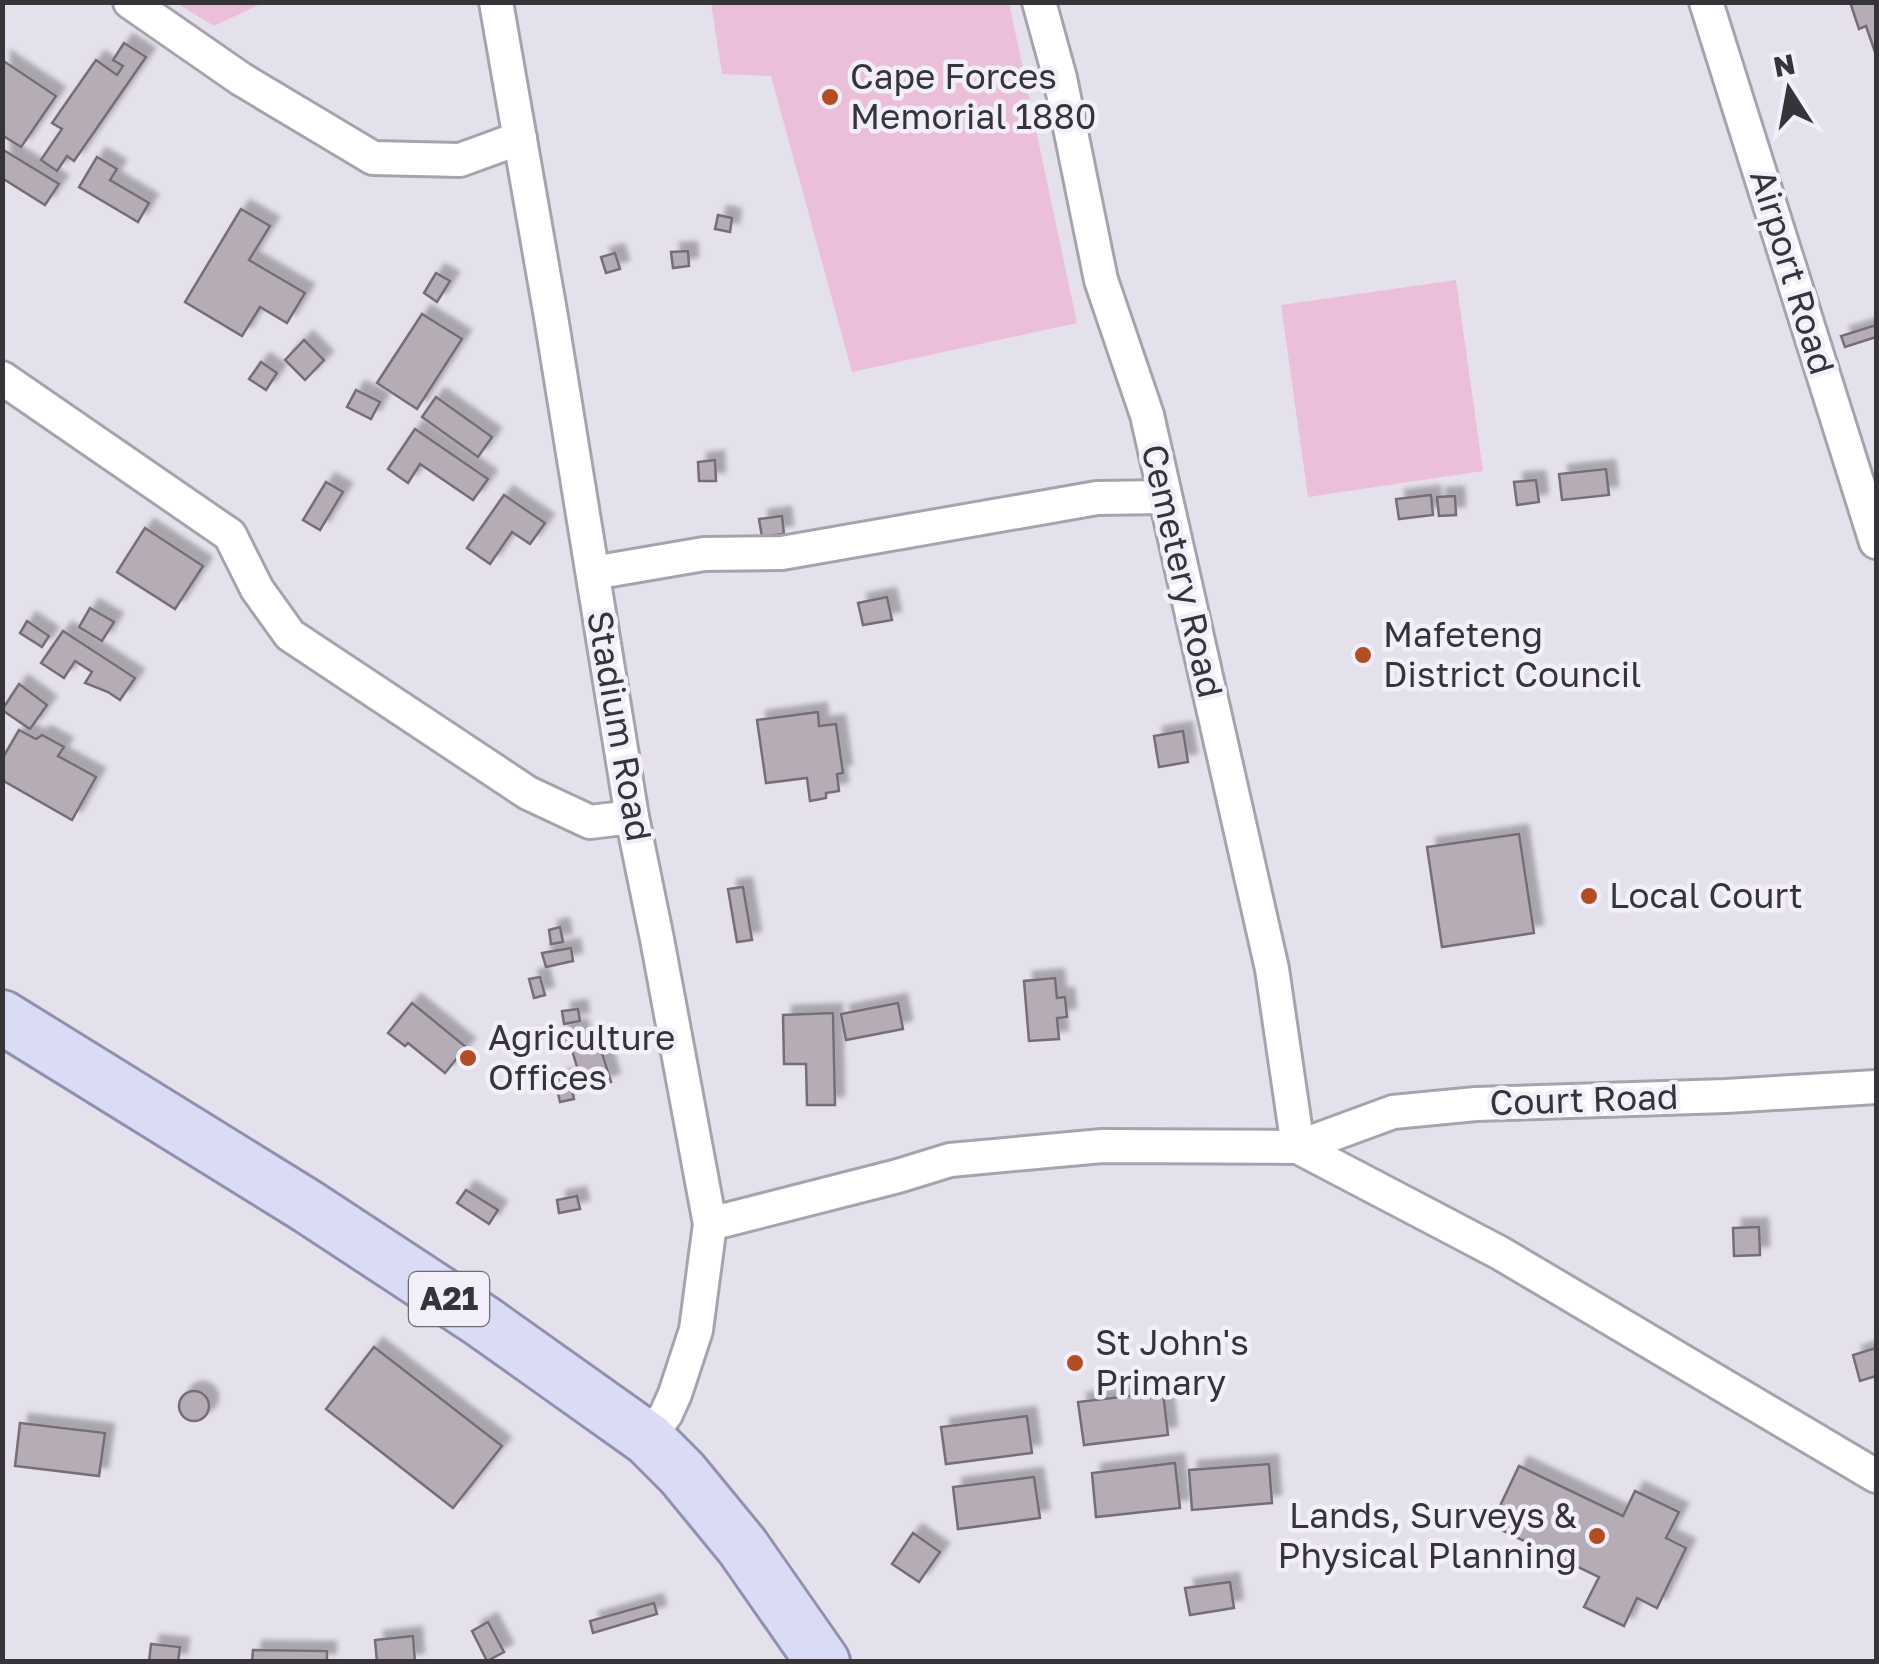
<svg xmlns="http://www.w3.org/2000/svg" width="1879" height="1664" font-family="'Golos Text',sans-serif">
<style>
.green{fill:#ebbfd9}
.building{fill:#b5acb6;stroke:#766e77;stroke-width:2.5;filter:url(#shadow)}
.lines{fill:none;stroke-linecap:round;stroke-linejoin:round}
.minor-casing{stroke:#a7a3ae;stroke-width:38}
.primary-casing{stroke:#9191af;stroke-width:58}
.minor{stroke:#fff;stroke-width:32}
.primary{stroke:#dadbf5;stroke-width:52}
.poi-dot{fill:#b34d24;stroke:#f2eefa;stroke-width:4}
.labels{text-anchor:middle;stroke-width:9;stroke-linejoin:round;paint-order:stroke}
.shield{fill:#f2eefa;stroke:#6e6c73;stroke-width:2.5}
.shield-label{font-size:32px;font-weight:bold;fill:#363439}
.poi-label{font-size:35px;fill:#363439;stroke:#f2eefa;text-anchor:start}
.street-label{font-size:35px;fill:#363439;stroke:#f2eefa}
</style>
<defs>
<filter id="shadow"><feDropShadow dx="9" dy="-9" stdDeviation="2.5" flood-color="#0004"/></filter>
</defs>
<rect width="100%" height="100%" fill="#e5e1ec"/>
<!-- green -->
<g class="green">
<polygon points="176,3 263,3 214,26"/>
<polygon points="711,3 1009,3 1077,323 852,372 771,76 722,74"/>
<polygon points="1456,280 1483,471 1308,497 1281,305"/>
</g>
<!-- building -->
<g class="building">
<polygon points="1850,2 1876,2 1876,55 1866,26 1859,29"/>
<polygon points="124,43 146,57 74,161 67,156 57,171 41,160 62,129 52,123 96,60 117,75 123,66 113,60"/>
<polygon points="2,60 56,96 21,147 2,135"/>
<polygon points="2,149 59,184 45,205 2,178"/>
<polygon points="97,157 117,169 110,180 149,203 138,222 79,187"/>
<polygon points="241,209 270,226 249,260 305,293 287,323 260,307 242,336 185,302"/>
<polygon points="718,215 732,218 730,232 715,229"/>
<polygon points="688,251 689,266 673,268 671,252"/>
<polygon points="615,253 620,269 606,273 601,257"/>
<polygon points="436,273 450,281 437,302 424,293"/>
<polygon points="422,314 462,339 417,409 377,383"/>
<polygon points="1876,325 1876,337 1845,347 1841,336"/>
<polygon points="304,340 324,360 305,380 285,360"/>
<polygon points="261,362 277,373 266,390 249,379"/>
<polygon points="356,390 380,402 371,419 347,407"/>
<polygon points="436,397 492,437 478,457 422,417"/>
<polygon points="415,429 488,479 473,500 420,464 408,483 388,469"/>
<polygon points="715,460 716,481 699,481 698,462"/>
<polygon points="1606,469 1609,495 1562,500 1559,474"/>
<polygon points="1536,480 1539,502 1517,505 1514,482"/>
<polygon points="326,482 343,492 320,530 303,520"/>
<polygon points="504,495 545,523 530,544 512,532 490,564 467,548"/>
<polygon points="1431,495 1433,515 1399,519 1396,499"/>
<polygon points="1455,496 1456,515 1439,516 1437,497"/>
<polygon points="782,516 784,534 762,537 759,519"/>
<polygon points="145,528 203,566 175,609 117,572"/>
<polygon points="887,597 892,620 863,625 858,603"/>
<polygon points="90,608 114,622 102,641 79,627"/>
<polygon points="27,621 49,636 42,647 20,633"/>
<polygon points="63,631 135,678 120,700 108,692 85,683 92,672 75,661 64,678 41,663"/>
<polygon points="19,684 47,705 30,729 2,710"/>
<polygon points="818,712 819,726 836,724 843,773 837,774 839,791 826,793 826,798 810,801 807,778 766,783 757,720"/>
<polygon points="19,730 36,739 42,735 64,747 58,756 96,777 72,820 2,780 2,759"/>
<polygon points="1183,731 1188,762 1159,767 1154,736"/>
<polygon points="1519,834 1534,933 1442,947 1427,847"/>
<polygon points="743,887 752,940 737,942 728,889"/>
<polygon points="560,927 563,942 551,944 549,930"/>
<polygon points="571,948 573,961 546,967 542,953"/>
<polygon points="540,977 545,995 534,998 529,979"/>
<polygon points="1055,978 1057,998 1065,997 1067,1017 1057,1018 1059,1039 1029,1041 1024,981"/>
<polygon points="412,1003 466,1047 445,1073 408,1043 405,1046 388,1033"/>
<polygon points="898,1003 903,1029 846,1040 841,1014"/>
<polygon points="578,1009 580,1021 564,1024 562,1011"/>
<polygon points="833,1013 835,1105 807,1105 806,1064 784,1064 783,1015"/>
<polygon points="578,1028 582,1042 597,1037 611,1082 584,1090 571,1047 562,1050 559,1033"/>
<polygon points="569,1077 574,1099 560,1102 555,1080"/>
<polygon points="466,1190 498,1210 489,1224 457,1203"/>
<polygon points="577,1196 580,1209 559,1213 557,1200"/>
<polygon points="1759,1227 1760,1255 1734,1256 1733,1228"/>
<polygon points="374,1347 502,1446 453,1508 326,1409"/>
<polygon points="1876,1348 1876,1376 1860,1381 1853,1355"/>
<circle cx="194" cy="1406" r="15"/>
<polygon points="1163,1392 1168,1435 1084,1445 1078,1402"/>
<polygon points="1027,1416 1032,1453 946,1464 941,1427"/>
<polygon points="20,1423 105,1433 99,1476 15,1466"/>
<polygon points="1175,1463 1180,1508 1096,1517 1092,1473"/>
<polygon points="1269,1464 1272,1503 1192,1510 1189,1470"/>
<polygon points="1519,1466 1623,1516 1635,1491 1679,1512 1666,1538 1686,1548 1657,1608 1637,1598 1624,1626 1584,1607 1599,1577 1491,1525"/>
<polygon points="1034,1477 1040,1518 958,1529 953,1487"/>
<polygon points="913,1533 940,1552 919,1582 892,1564"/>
<polygon points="1230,1582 1234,1608 1190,1615 1185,1588"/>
<polygon points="654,1603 657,1614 593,1633 590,1621"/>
<polygon points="488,1622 504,1652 487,1661 472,1631"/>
<polygon points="413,1636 415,1662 377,1662 375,1640"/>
<polygon points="151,1644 180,1647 178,1662 149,1662"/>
<polygon points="253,1650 327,1651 327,1662 252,1662"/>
</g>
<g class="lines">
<defs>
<g id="minor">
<polyline points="130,2 241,79 373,158 460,160 520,138"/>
<polyline points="496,2 551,317 632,817 657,939 710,1224 696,1330 675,1394 666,1414 648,1439"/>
<polyline points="1039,2 1060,78 1101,280 1147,415 1272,969 1298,1147"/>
<polyline points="1706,2 1876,542"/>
<polyline points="2,378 230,535 257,589 290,635 528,793 590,822 632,817"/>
<polyline points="593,573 704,554 782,553 1097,498 1165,497"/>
<polyline points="1298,1147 1393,1112 1476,1104 1726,1096 1876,1087"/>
<polyline points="710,1224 898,1176 950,1160 1102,1146 1298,1147 1500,1253 1876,1476"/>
</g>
<polyline id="primary" points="2,1017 307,1206 482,1321 648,1439 682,1473 742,1546 823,1662"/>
</defs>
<!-- minor casing -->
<use href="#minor" class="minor-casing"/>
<!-- primary casing -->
<use href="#primary" class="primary-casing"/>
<!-- minor -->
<use href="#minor" class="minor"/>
<!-- primary -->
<use href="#primary" class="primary"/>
</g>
<!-- markers -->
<g class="poi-dot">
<circle cx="830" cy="97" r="10"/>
<circle cx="1363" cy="655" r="10"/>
<circle cx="1589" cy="896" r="10"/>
<circle cx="468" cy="1058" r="10"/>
<circle cx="1075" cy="1363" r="10"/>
<circle cx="1597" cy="1536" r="10"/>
</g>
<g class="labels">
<!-- shield labels -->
<rect class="shield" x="409" y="1272" width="80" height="54" rx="8"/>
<g class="shield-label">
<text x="449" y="1310">A21</text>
</g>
<!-- poi labels -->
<g class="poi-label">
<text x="850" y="89">Cape Forces<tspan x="850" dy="40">Memorial 1880</tspan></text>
<text x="1383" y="647">Mafeteng<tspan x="1383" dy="40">District Council</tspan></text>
<text x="1609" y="908">Local Court</text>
<text x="488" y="1050">Agriculture<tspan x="488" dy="40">Offices</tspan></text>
<text x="1095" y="1355">St John's<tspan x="1095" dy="40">Primary</tspan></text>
<text x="1577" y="1528" text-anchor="end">Lands, Surveys &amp;<tspan x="1577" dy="40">Physical Planning</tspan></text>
</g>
<!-- street labels -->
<g class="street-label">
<text transform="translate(1792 272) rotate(73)" y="12">Airport Road</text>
<text transform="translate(1182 571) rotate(77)" y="12">Cemetery Road</text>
<text transform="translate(619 726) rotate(80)" y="12">Stadium Road</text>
<text transform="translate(1584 1100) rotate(-2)" y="12">Court Road</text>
</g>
</g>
<!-- border -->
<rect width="1879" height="1664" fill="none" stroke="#363439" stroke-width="10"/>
<!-- north arrow -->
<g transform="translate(1789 90) rotate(349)" stroke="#f2eefa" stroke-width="8" paint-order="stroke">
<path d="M0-8L18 38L0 25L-18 38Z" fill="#363439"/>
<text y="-15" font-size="28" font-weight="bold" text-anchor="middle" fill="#363439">N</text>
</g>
</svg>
